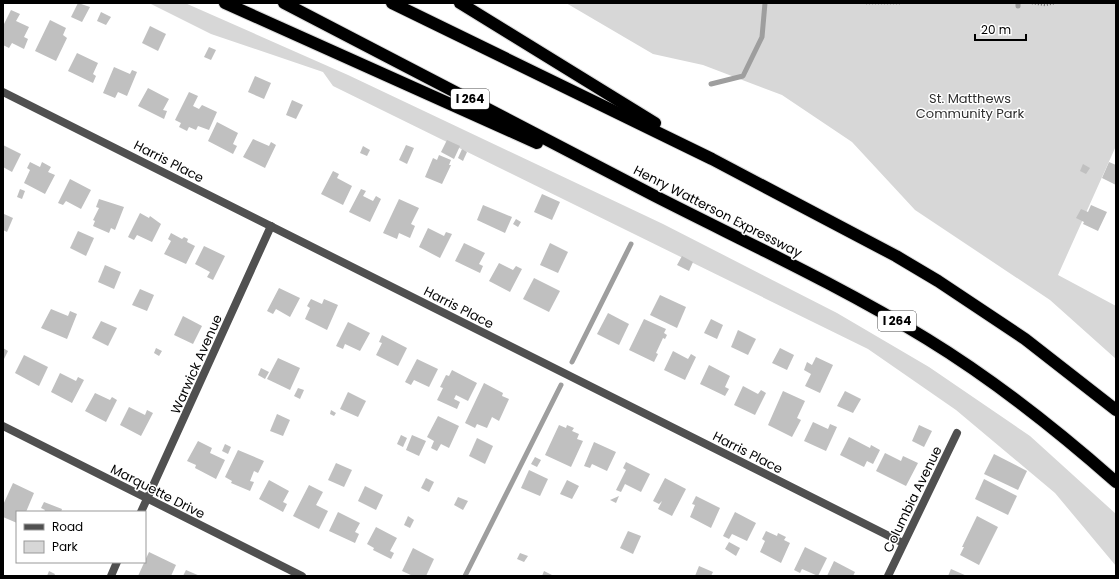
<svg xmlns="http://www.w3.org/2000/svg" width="1119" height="579" font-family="Poppins,sans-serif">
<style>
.green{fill:#d7d7d7}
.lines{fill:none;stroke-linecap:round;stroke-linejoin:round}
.stream{stroke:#9e9e9e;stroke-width:5}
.building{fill:#c0c0c0}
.highway-casing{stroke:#dbdbdb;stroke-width:14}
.path{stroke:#727272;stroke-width:2.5;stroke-dasharray:1 2;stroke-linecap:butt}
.street{stroke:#505050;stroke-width:8}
.highway{stroke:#000;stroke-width:12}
.labels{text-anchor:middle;stroke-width:3;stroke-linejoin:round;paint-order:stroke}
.shield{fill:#fff;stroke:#4c4c4c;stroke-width:1}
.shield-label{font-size:12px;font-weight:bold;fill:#000}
.park-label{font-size:13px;fill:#2e2e2e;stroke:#fff}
.street-label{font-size:13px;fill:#000;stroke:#fff}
</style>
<rect width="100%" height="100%" fill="#fff"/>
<!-- green -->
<g class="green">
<polygon points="149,3 185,3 348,75 663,224 837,313 929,367 1030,436 1116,514 1116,566 1055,493 956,410 868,349 333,86 323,72 211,34"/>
<polygon points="566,3 1116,3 1116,146 1058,275 1116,306 1116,359 1050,300 915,210 852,142 782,95 703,65 653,54"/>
</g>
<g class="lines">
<!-- stream -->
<g class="stream">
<polyline points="1018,6 1018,3"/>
<polyline points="711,84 743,76 762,37 765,3"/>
<polyline points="572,362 631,244"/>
<polyline points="465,576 561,385"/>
</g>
</g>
<!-- building -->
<g class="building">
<polygon points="78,3 90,7 82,22 71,17"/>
<polygon points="11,10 20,14 16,21 29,27 24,37 28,39 24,49 12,43 9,48 3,45 3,26"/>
<polygon points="101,12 111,17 106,25 97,21"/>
<polygon points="50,20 66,28 63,35 67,38 56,61 35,51"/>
<polygon points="150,26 166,34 158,51 142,43"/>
<polygon points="209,47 216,50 211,60 204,57"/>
<polygon points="77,53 98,63 93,74 96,76 93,83 68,71"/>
<polygon points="114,67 130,74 132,70 137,72 127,96 118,92 115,98 103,93"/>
<polygon points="255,76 271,83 264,99 248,92"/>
<polygon points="148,88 169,99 163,110 167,111 164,119 138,106"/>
<polygon points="189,92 198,96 193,106 199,109 202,105 217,112 209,130 198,126 196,130 189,127 187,131 179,127 181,123 175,120"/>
<polygon points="292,100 303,105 296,119 286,115"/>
<polygon points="217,122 238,133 233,144 237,146 233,154 208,141"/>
<polygon points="253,139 269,146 271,142 276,145 265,168 243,157"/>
<polygon points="447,140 460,146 454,159 441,152"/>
<polygon points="3,145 21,154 12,172 3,167"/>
<polygon points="406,145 414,148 407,164 399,160"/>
<polygon points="363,146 370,150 367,156 360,153"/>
<polygon points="462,149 467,152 463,161 458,158"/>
<polygon points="439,155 451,160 449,165 451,165 442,184 425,177 433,158 437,160"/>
<polygon points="30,162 40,167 42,162 51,167 48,172 55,175 45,194 24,183 30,170 27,168"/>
<polygon points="1109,162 1116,165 1116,185 1102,178"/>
<polygon points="1083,164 1090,168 1086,174 1080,171"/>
<polygon points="333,171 339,174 337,178 352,186 343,205 321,194"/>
<polygon points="70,179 91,190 81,209 66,201 63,205 58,203"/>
<polygon points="20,189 25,191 22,199 17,197"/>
<polygon points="361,189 366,191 363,196 373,201 376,196 381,199 370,222 349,212"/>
<polygon points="542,194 560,202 552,220 534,212"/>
<polygon points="99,199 124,207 115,230 111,228 109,233 93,226 95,221 93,220 99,208 96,207"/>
<polygon points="399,199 419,208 411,224 415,226 410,238 399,233 397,239 383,233"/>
<polygon points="483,205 512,217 505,233 477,220"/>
<polygon points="1091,205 1107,212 1098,231 1083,224 1084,222 1076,218 1081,209 1088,212"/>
<polygon points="140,213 149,218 150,216 161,224 152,242 137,235 134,240 128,237"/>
<polygon points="4,214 13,218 7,232 3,230"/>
<polygon points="516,219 521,222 518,227 513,224"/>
<polygon points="428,228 444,236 446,232 452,234 440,258 419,247"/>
<polygon points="78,231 94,238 86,256 70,248"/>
<polygon points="171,233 182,239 184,237 188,239 187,242 195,246 186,264 164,254 171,241 168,239"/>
<polygon points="464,243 485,253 479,264 483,266 480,273 455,261"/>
<polygon points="550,243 568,252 558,273 540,265"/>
<polygon points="204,246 225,256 213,280 207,277 210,272 195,264"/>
<polygon points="682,256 693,262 689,271 677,265"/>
<polygon points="499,263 513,270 516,266 522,269 510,292 489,281"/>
<polygon points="105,265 121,272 114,289 98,282"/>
<polygon points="534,278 560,291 549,312 523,299"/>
<polygon points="279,288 300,298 290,317 276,309 273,314 267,311"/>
<polygon points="140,289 154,295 147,311 132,305"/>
<polygon points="660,295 686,307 677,328 650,315"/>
<polygon points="311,299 322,304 324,299 338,305 327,330 305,319 310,308 307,306"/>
<polygon points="51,309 68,316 70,311 77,314 67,339 41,328"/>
<polygon points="608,313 629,324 619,345 597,334"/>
<polygon points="183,316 202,326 193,344 174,335"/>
<polygon points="644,319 666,329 664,333 667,335 665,339 663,338 656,353 658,354 654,362 629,350"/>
<polygon points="711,319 723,325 717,339 704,333"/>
<polygon points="101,321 117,328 108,346 92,338"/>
<polygon points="348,322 370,333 360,351 345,344 343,349 336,346"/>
<polygon points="738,330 756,339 748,355 731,347"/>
<polygon points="382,335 407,348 398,366 376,355 382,343 379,342"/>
<polygon points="3,348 8,351 3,361"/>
<polygon points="156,348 162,351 159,356 154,353"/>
<polygon points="780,348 794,355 787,370 772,363"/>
<polygon points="673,351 688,359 691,354 696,357 685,380 664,370"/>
<polygon points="24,355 48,367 39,386 15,373"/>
<polygon points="816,357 833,365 820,393 805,386 811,374 804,370 807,362 812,365"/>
<polygon points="278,358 300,368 290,390 267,379"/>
<polygon points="417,359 438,369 429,387 414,380 411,385 405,382"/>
<polygon points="709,365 730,376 725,387 729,389 725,396 700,384"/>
<polygon points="261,368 269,372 265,379 258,375"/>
<polygon points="452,370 477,383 468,401 456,395 454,399 460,402 457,409 437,400 443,388 440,387 446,375 449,376"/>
<polygon points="60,373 76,381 78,377 84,380 72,403 51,392"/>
<polygon points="484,383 503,393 502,396 509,399 499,421 492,417 487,428 477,424 475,428 465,423"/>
<polygon points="743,386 758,394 761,390 766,393 755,415 734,405"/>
<polygon points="298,388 304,390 300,399 294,396"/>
<polygon points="783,391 805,401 797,418 801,420 792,437 768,425"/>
<polygon points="845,391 861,399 853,413 837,406"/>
<polygon points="348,392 366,401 358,417 340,409"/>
<polygon points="95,393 110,400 112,397 117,400 106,422 85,411"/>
<polygon points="129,407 145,415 147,410 153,413 141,436 120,425"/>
<polygon points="331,410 336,413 334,416 330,414"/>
<polygon points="277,414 290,420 283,436 270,431"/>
<polygon points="438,416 459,426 449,448 441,444 437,451 431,448 434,441 427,437"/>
<polygon points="813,422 828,429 830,424 837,427 826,451 804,441"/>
<polygon points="559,425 566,428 567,425 574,428 572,431 579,434 577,439 583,441 571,467 545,455"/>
<polygon points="919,425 932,431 924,447 912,441"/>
<polygon points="401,435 407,438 403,447 397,444"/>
<polygon points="412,435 426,441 419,456 406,450"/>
<polygon points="849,437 870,448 871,445 880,450 873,464 867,461 864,467 840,455"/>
<polygon points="477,438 493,446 485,464 469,456"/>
<polygon points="198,441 212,448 210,453 225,460 216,479 195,468 196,465 187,461"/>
<polygon points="594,442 616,452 607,471 592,464 590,468 584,466"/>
<polygon points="225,444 231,447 228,454 222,451"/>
<polygon points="238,450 264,461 258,473 254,471 250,481 254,482 250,491 231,483 232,481 225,477"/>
<polygon points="885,453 901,461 903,456 918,463 906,486 876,471"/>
<polygon points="994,454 1027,471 1018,490 984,474"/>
<polygon points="535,457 541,460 537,467 531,464"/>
<polygon points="626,462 650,474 641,492 625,484 621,492 616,490 626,470 623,468"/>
<polygon points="336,463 352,470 344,487 328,480"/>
<polygon points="529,470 548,479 540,496 521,488"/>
<polygon points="426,478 434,482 429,492 421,488"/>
<polygon points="665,478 686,489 672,516 658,509 662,501 659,504 653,501"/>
<polygon points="984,479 1017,496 1008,515 975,499"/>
<polygon points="269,480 289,491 283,502 287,504 283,512 259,499"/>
<polygon points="567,480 579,486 572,499 560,494"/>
<polygon points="13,483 34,493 26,512 17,512 17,523 3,517 3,505"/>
<polygon points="309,485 323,492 316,505 328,511 319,529 293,516"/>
<polygon points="365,486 383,495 376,510 358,501"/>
<polygon points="619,496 616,503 610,500"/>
<polygon points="696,496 720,508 711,528 690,517 695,505 692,504"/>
<polygon points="458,497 468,501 463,510 454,505"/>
<polygon points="44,502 62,509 61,512 44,512 45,510 41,508"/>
<polygon points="338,512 360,523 355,532 359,534 355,543 329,531"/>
<polygon points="735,512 756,523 747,541 732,534 729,539 723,536"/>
<polygon points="408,516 414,520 410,528 404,525"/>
<polygon points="977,516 998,527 979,565 960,555 964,547 962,547"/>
<polygon points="376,527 397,538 390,551 394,553 391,559 373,550 374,548 367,544"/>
<polygon points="628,531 641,536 633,554 620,548"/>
<polygon points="766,531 777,536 778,533 786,537 784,540 790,543 781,563 760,552 765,541 762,539"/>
<polygon points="729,542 740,548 736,556 725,549"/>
<polygon points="805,547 827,558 818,576 802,569 800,573 794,570"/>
<polygon points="413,548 434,559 426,576 413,576 402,571"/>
<polygon points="149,552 176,565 171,576 138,576"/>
<polygon points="520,553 528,556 524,562 517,559"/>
<polygon points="834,561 855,572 853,576 827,576"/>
<polygon points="699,566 713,572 711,576 695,576"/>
<polygon points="951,569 967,576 948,576"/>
<polygon points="186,570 200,576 183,576"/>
<polygon points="49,571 55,574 54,576 47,576"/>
<polygon points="544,571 554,576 542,576"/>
</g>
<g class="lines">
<defs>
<g id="highway">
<polyline points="225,3 537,143"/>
<path d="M284,3C407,67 530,131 653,195C745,242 839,285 927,339C994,380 1057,430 1116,482"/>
<polyline points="392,3 712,159 896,256 938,281 1025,339 1116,410"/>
<polyline points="460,3 655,123"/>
</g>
</defs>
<!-- highway casing -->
<use href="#highway" class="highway-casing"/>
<!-- path -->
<g class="path">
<polyline points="866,3 901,3"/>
<polyline points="1032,3 1045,5 1055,3"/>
</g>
<!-- street -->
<g class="street">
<polyline points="3,92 903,543"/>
<polyline points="3,426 302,576"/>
<polyline points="141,512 271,226"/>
<polyline points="111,576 117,562"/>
<polyline points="888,576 957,433"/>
</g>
<!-- highway -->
<use href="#highway" class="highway"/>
</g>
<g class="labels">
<!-- shield labels -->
<g class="shield">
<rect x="451" y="89" width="38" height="20" rx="3"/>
<rect x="878" y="311" width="38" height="20" rx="3"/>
</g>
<g class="shield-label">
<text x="470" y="103">I 264</text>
<text x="897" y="325">I 264</text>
</g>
<!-- park labels -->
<g class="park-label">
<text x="970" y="103">St. Matthews<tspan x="970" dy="15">Community Park</tspan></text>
</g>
<!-- street labels -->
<g class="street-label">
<text transform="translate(169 161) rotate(27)" y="5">Harris Place</text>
<text transform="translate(718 211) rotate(27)" y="5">Henry Watterson Expressway</text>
<text transform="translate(459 307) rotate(27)" y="5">Harris Place</text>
<text transform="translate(196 364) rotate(-66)" y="5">Warwick Avenue</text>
<text transform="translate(748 452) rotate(27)" y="5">Harris Place</text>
<text transform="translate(158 491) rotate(27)" y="5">Marquette Drive</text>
<text transform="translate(912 499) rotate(-64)" y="5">Columbia Avenue</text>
</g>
</g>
<!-- border -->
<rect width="1119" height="579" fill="none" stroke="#000000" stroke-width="8"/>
<!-- legend -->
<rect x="16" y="511" width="130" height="52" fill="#ffffff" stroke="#999999"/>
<rect x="24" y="524" width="20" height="6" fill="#505050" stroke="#999999"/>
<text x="52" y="531" font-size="12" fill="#000000">Road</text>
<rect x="24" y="541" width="20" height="12" fill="#d7d7d7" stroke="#999999"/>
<text x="52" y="551" font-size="12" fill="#000000">Park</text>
<!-- scale -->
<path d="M975 34v6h51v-6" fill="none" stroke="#000000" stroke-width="2"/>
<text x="981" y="34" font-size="12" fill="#000000" stroke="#ffffff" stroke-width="3" paint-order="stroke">20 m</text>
</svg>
